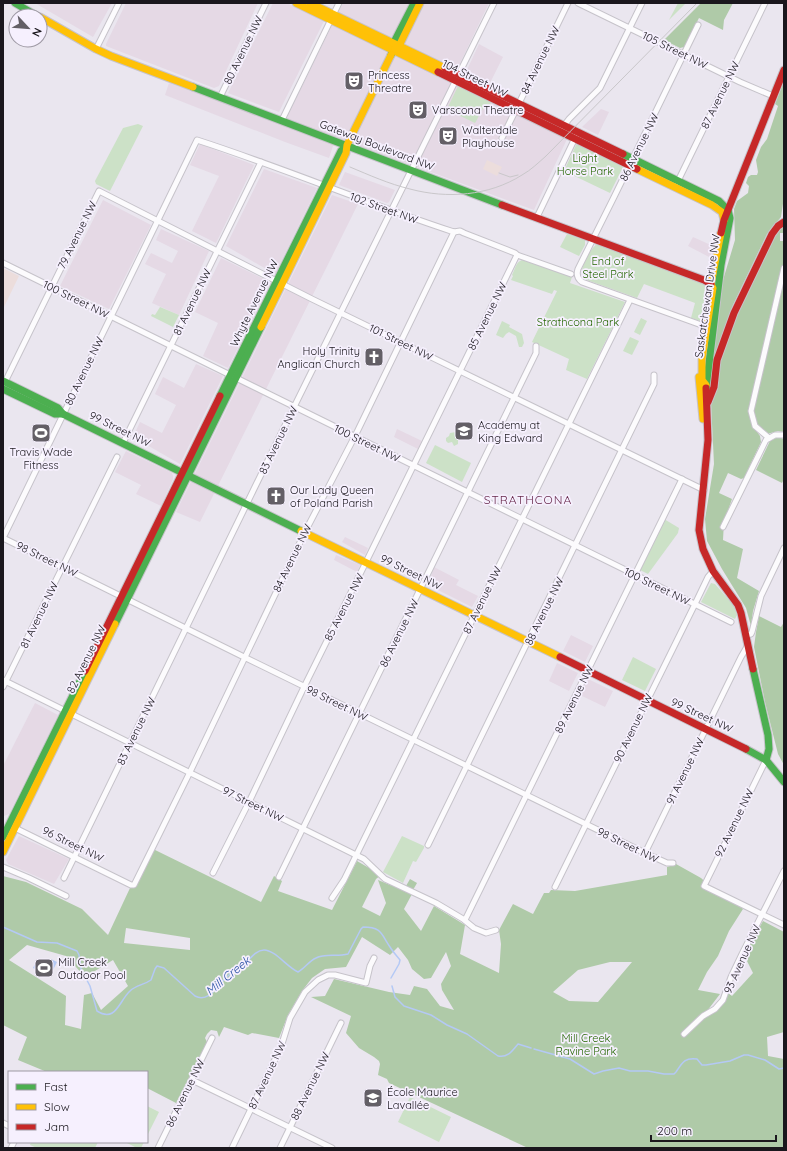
<svg xmlns="http://www.w3.org/2000/svg" width="787" height="1151" font-family="Quicksand,sans-serif">
<style>
.commercial{fill:#e5d9e5}
.industrial{fill:#ecdddc}
.green{fill:#cce1c7}
.forest{fill:#afcaa8;fill-rule:evenodd}
.water{fill:#b4c9f5}
.lines{fill:none;stroke-linecap:round;stroke-linejoin:round}
.stream{stroke:#b4c9f5;stroke-width:1.5}
.street-casing{stroke:#c6c3ca;stroke-width:7}
.fast-casing{stroke:#c6c3ca;stroke-width:9}
.slow-casing{stroke:#c6c3ca;stroke-width:9}
.jam-casing{stroke:#c6c3ca;stroke-width:9}
.street{stroke:#fcfbfd;stroke-width:5}
.fast{stroke:#4caf50;stroke-width:7}
.slow{stroke:#ffc107;stroke-width:7}
.jam{stroke:#c62828;stroke-width:7}
.tram{stroke:#c9c7ca;stroke-width:1}
.labels{text-anchor:middle;stroke-width:3.5;stroke-linejoin:round;paint-order:stroke}
.street-label{font-size:11px;fill:#1a171d;stroke:#f6f0fe}
.poi-label{font-size:11px;fill:#1a171d;stroke:#f6f0fe;text-anchor:start}
.park-label{font-size:11px;fill:#246700;stroke:#f6f0fe}
.neighbourhood-label{font-size:12px;letter-spacing:1px;fill:#662749;stroke:#f6f0fe}
.water-label{font-size:12px;font-style:italic;fill:#284fa3;stroke:#f6f0fe}
</style>
<rect width="100%" height="100%" fill="#eae6ef"/>
<!-- commercial -->
<g class="commercial">
<polygon points="35,3 112,3 93,37"/>
<polygon points="126,3 258,3 219,86 214,88 106,46 106,44"/>
<polygon points="273,3 287,3 324,21 279,112 228,93"/>
<polygon points="343,3 489,3 451,82 567,139 534,210 336,137 329,158 285,142 165,95 169,83 283,125"/>
<polygon points="479,44 503,57 490,83 466,72"/>
<polygon points="601,109 609,112 598,135 582,127"/>
<polygon points="200,144 254,165 216,243 192,231 219,176 190,165"/>
<polygon points="264,169 317,188 275,274 226,246"/>
<polygon points="345,172 395,190 389,202 387,203 339,185"/>
<polygon points="332,195 358,204 200,522 176,512"/>
<polygon points="103,200 151,225 109,309 60,286"/>
<polygon points="161,229 209,251 179,315 152,303 166,274 145,264 151,253 172,263 178,251 156,240"/>
<polygon points="693,237 713,246 711,258 688,246"/>
<polygon points="221,258 270,282 228,368 203,356 218,323 195,312"/>
<polygon points="196,364 223,376 180,464 133,437 140,422 162,433 176,405 155,394 163,377 184,388"/>
<polygon points="397,429 422,441 418,449 394,437"/>
<polygon points="126,451 172,473 173,476 173,479 161,506 136,494 141,485 115,472"/>
<polygon points="345,537 368,548 365,555 342,542"/>
<polygon points="336,555 360,565 357,572 334,560"/>
<polygon points="434,567 459,580 456,585 478,596 472,607 428,585"/>
<polygon points="571,635 593,646 585,662 563,651"/>
<polygon points="557,663 578,673 569,691 549,681"/>
<polygon points="588,679 613,691 605,707 580,695"/>
<polygon points="35,703 58,715 9,814 4,816 3,766"/>
<polygon points="19,836 69,859 54,884 8,864 6,860"/>
</g>
<!-- industrial -->
<g class="industrial">
<polygon points="487,160 502,167 497,176 483,169"/>
<polygon points="3,268 19,276 3,309"/>
</g>
<!-- green -->
<g class="green">
<polygon points="678,3 686,3 669,20"/>
<path d="M458,86L490,102L491,105C480,106 480,116 475,123L454,113L455,110L448,107Z"/>
<polygon points="138,124 143,126 110,191 96,184 95,181 123,128"/>
<polygon points="576,145 579,145 623,167 610,193 564,171"/>
<polygon points="567,234 585,240 585,245 579,256 560,247"/>
<path d="M598,243L702,283L707,288L700,321L691,318L695,303L644,284L637,298L584,279C577,270 590,249 598,243Z"/>
<path d="M522,260L572,277L570,283L625,302L587,379L566,370L569,359L532,342L557,291L554,290L552,294L511,280L513,276L512,275C515,269 516,262 522,260Z"/>
<polygon points="160,307 179,315 173,327 151,316 152,314 155,315"/>
<polygon points="641,318 647,321 640,335 634,332"/>
<polygon points="502,321 510,325 509,327 522,334 524,343 522,347 519,347 516,336 509,332 506,334 503,338 496,335"/>
<polygon points="630,337 639,341 632,355 623,351"/>
<polygon points="456,432 459,439 458,440 458,444 454,446 452,442 448,443 446,441 446,438 449,436 450,433"/>
<polygon points="435,445 471,463 462,482 426,463"/>
<polygon points="664,519 679,528 678,533 648,574 640,570"/>
<polygon points="711,583 715,584 734,606 737,615 735,619 701,602"/>
<polygon points="633,657 656,669 645,691 622,680"/>
<polygon points="402,836 424,846 424,848 416,862 413,861 403,883 383,872"/>
<polygon points="410,1097 451,1117 439,1142 398,1122"/>
<polygon points="147,1106 159,1112 147,1136"/>
<polygon points="31,1142 98,1142 95,1148 37,1148 30,1145"/>
<polygon points="125,1142 144,1142 141,1148 137,1148"/>
</g>
<!-- forest -->
<g class="forest">
<polygon points="701,3 733,3 724,20 723,30 699,18 684,47 680,48 664,40"/>
<polygon points="784,81 784,197 781,217 767,234 744,282 733,305 713,363 713,351 723,280 735,240 734,209 737,201 748,193 749,186 746,183 748,177 751,175 757,175 758,172 756,160 761,147 767,139 778,106 775,104"/>
<polygon points="784,226 784,233 780,233 780,241 784,241 784,432 778,431 767,434 752,425 760,436 761,442 744,478 741,479 728,473 719,493 732,499 724,522 723,540 743,549 737,578 759,591 753,611 751,626 746,608 722,569 707,541 705,519 714,464 711,403 719,363 732,325 775,235 781,228"/>
<polygon points="778,437 784,439 784,479 782,483 756,470 770,441"/>
<polygon points="759,616 781,627 784,622 784,765 778,754 765,702 754,647 756,632"/>
<path d="M151,848L261,902L274,876L282,881L278,891L332,910L357,861L381,875L376,879L362,907L380,916L386,903L378,880L412,894L404,909L421,931L434,906L465,925L460,954L499,973L501,944L499,930L513,904L533,914L544,893H549L551,890L575,891L667,875V867L676,864L701,878L711,887L733,900L743,909L729,931L718,956L707,972L698,990L720,994L704,1015L715,1009L727,992L732,996L753,973L744,955L763,921L784,932V1032L767,1037L768,1056L784,1059V1148H528L389,1083L387,1079L378,1075L380,1064L379,1061L374,1057L359,1048L346,1033L351,1016L311,997L325,996L334,979L389,992L410,995L414,986L427,989L440,1006L454,1010L442,990L441,984L451,966L446,952L431,978L424,979L412,969L408,960L398,947L390,955L362,937L346,967L325,969L312,978L302,991L288,1015L279,1038L252,1033L248,1035L224,1027L219,1037L217,1031L211,1030L207,1034L205,1038L207,1042L176,1103L147,1088V1072H47L18,1060L27,1037L3,1025V876L26,882L82,909L108,935L130,888L134,885ZM126,928L190,938V950L124,943ZM27,945L66,956L85,977L113,960L128,986L101,1010L92,993L84,995L81,1029L65,1025L66,996L9,960ZM610,962H632L598,1002L569,1001L553,992L578,970Z"/>
<polygon points="410,879 417,883 413,890 406,886"/>
</g>
<!-- water -->
<polygon class="water" points="51,959 57,962 50,976 33,968 37,960 46,965"/>
<g class="lines">
<!-- stream -->
<g class="stream">
<path d="M3,927L37,942L57,943L77,951L79,955L81,969L90,986L97,1011C116,1023 119,1001 130,991C136,985 144,985 151,980L155,969L157,966L164,968L195,996C210,1004 219,982 229,975C234,971 240,969 245,964C250,959 256,950 264,950C275,950 287,967 298,972C305,968 309,961 316,958C325,953 337,957 348,954L361,929L363,927C382,927 381,934 390,947C393,952 397,956 400,960L399,964L391,978"/>
<path d="M392,986L395,997L404,1006L431,1015L447,1025L467,1034L498,1056C508,1058 512,1051 518,1044L531,1048"/>
<path d="M534,1049L570,1059L594,1074L603,1071L619,1068L630,1071H648L664,1074H674L676,1072C682,1063 685,1057 697,1059L702,1065H706L730,1061L744,1055H748L765,1060L779,1069L784,1068"/>
</g>
<defs>
<g id="street">
<polyline points="578,3 740,82 773,96"/>
<path d="M698,25L614,197L578,269C576,275 578,279 582,282L707,327"/>
<polyline points="96,49 119,3"/>
<polyline points="220,97 266,3"/>
<polyline points="282,120 339,3"/>
<polyline points="563,127 569,119 600,88 642,3"/>
<polyline points="502,138 568,3"/>
<polyline points="677,183 765,3"/>
<polyline points="537,217 576,136"/>
<polyline points="3,263 731,622"/>
<polyline points="3,386 99,191 312,299 704,490"/>
<polyline points="769,438 755,426 751,411 784,268"/>
<polyline points="123,443 261,162"/>
<polyline points="723,527 766,440 775,435 784,435"/>
<path d="M3,538L197,140C284,168 368,204 454,232L460,231L464,233L515,253L517,255L571,274"/>
<polyline points="3,538 244,657 645,853 667,863 673,863"/>
<polyline points="746,635 751,634 752,632 761,596 784,548"/>
<polyline points="3,680 364,859 385,879 436,903 463,919 474,928 486,933 496,930"/>
<polyline points="3,687 117,457"/>
<polyline points="766,760 704,886 784,925"/>
<polyline points="15,828 131,885 134,885 190,772 305,532 357,432 454,232"/>
<polyline points="428,845 654,384 654,375"/>
<polyline points="645,853 741,657 748,645"/>
<polyline points="3,867 29,878 66,896"/>
<polyline points="213,873 249,802 304,687 366,562 517,255"/>
<polyline points="279,877 536,353 536,346"/>
<polyline points="64,878 294,407 494,3"/>
<polyline points="555,887 695,604 708,577 713,571"/>
<polyline points="332,898 344,880 630,300"/>
<polyline points="465,920 682,479"/>
<polyline points="684,1034 703,1016 715,1009 723,1000 731,977 742,954 784,871"/>
<polyline points="192,1080 332,1148"/>
<polyline points="3,1123 9,1126"/>
<polyline points="11,1148 14,1142"/>
<polyline points="158,1148 212,1038"/>
<polyline points="232,1148 281,1047 290,1018 305,992 318,980 328,975 335,975 366,983 370,966 374,958"/>
<polyline points="280,1148 341,1023"/>
</g>
<g id="fast">
<polyline points="15,3 37,16"/>
<polyline points="391,55 393,51 393,44 414,3"/>
<polyline points="193,87 502,205"/>
<polyline points="623,154 719,201 728,210 730,218 721,265 706,388"/>
<polyline points="3,381 58,408 63,414 301,531"/>
<polyline points="3,389 55,414 63,414"/>
<polyline points="220,396 341,151 347,145"/>
<polyline points="115,624 261,327"/>
<polyline points="753,669 768,735 769,749 766,760"/>
<polyline points="746,749 766,760 784,782"/>
<polyline points="3,837 85,671"/>
</g>
<g id="slow">
<polyline points="296,3 438,72"/>
<polyline points="310,3 445,68"/>
<polyline points="40,17 96,49 111,56 193,87"/>
<polyline points="395,49 399,46 420,3"/>
<polyline points="637,169 712,205 722,212 724,220"/>
<polyline points="261,327 346,153 347,145 391,55"/>
<polyline points="699,377 703,419"/>
<polyline points="706,385 702,380 702,359 713,288 711,284 721,233"/>
<polyline points="301,531 560,657"/>
<polyline points="3,852 115,624"/>
</g>
<g id="jam">
<polyline points="445,68 623,154"/>
<polyline points="438,72 637,169"/>
<polyline points="502,205 704,280 711,284"/>
<polyline points="721,233 724,220 784,70"/>
<polyline points="706,388 708,440 699,530 703,549 713,571 738,605 741,613 753,669"/>
<polyline points="708,402 714,387 717,360 734,313 772,234 778,226 784,222"/>
<polyline points="560,657 746,749"/>
<polyline points="85,671 220,396"/>
</g>
</defs>
<!-- street casing -->
<use href="#street" class="street-casing"/>
<!-- fast casing -->
<use href="#fast" class="fast-casing"/>
<!-- slow casing -->
<use href="#slow" class="slow-casing"/>
<!-- jam casing -->
<use href="#jam" class="jam-casing"/>
<!-- street -->
<use href="#street" class="street"/>
<!-- fast -->
<use href="#fast" class="fast"/>
<!-- slow -->
<use href="#slow" class="slow"/>
<!-- jam -->
<use href="#jam" class="jam"/>
<!-- tram -->
<g class="tram">
<path d="M350,167C369,175 389,184 410,189C447,199 489,196 522,175C531,170 538,163 546,156L697,3"/>
<polyline points="499,173 510,177 518,175"/>
</g>
</g>
<!-- icons -->
<defs>
<symbol id="theatre-square" viewBox="-11 -11 22 22"><rect x="-9" y="-9" width="18" height="18" rx="4" fill="#635f66" stroke="#f6f0fe"/><path d="M-5-5.5Q0-4 5-5.5V0Q5 5 0 6Q-5 5-5 0ZM-3.3-2.5H-1v1.5H-3.3ZM1-2.5H3.3v1.5H1ZM-2.8 1Q0 5.5 2.8 1Z" fill="#fff"/></symbol>
<symbol id="church-square" viewBox="-11 -11 22 22"><rect x="-9" y="-9" width="18" height="18" rx="4" fill="#635f66" stroke="#f6f0fe"/><path d="M-1.2-6h2.4v3.5h3.3v2.4h-3.3V6h-2.4V-.1h-3.3v-2.4h3.3Z" fill="#fff"/></symbol>
<symbol id="school-square" viewBox="-11 -11 22 22"><rect x="-9" y="-9" width="18" height="18" rx="4" fill="#635f66" stroke="#f6f0fe"/><path d="M0-5L7-2L0 1L-7-2ZM-4 1L0 2.5L4 1V4Q0 6-4 4Z" fill="#fff"/></symbol>
<symbol id="stadium-square" viewBox="-11 -11 22 22"><rect x="-9" y="-9" width="18" height="18" rx="4" fill="#635f66" stroke="#f6f0fe"/><path d="M0-5a6.5 5 0 1 0 0 10a6.5 5 0 1 0 0-10ZM-3.5-1.8h7v3.6h-7Z" fill="#fff"/></symbol>
</defs>
<g fill-rule="evenodd">
<use href="#theatre-square" x="343" y="70" width="22" height="22"/>
<use href="#theatre-square" x="407" y="99" width="22" height="22"/>
<use href="#theatre-square" x="437" y="125" width="22" height="22"/>
<use href="#church-square" x="363" y="346" width="22" height="22"/>
<use href="#school-square" x="453" y="420" width="22" height="22"/>
<use href="#stadium-square" x="30" y="422" width="22" height="22"/>
<use href="#church-square" x="265" y="485" width="22" height="22"/>
<use href="#stadium-square" x="33" y="957" width="22" height="22"/>
<use href="#school-square" x="362" y="1087" width="22" height="22"/>
</g>
<g class="labels">
<!-- street labels -->
<g class="street-label">
<text transform="translate(243 50) rotate(-64)" y="4">80 Avenue NW</text>
<text transform="translate(675 50) rotate(26)" y="4">105 Street NW</text>
<text transform="translate(540 60) rotate(-64)" y="4">84 Avenue NW</text>
<text transform="translate(475 78) rotate(26)" y="4">104 Street NW</text>
<text transform="translate(720 95) rotate(-64)" y="4">87 Avenue NW</text>
<text transform="translate(377 145) rotate(21)" y="4">Gateway Boulevard NW</text>
<text transform="translate(639 147) rotate(-64)" y="4">86 Avenue NW</text>
<text transform="translate(384 208) rotate(20)" y="4">102 Street NW</text>
<text transform="translate(77 235) rotate(-64)" y="4">79 Avenue NW</text>
<text transform="translate(707 296) rotate(-82)" y="4">Saskatchewan Drive NW</text>
<text transform="translate(76 299) rotate(26)" y="4">100 Street NW</text>
<text transform="translate(192 302) rotate(-64)" y="4">81 Avenue NW</text>
<text transform="translate(254 303) rotate(-64)" y="4">Whyte Avenue NW</text>
<text transform="translate(487 316) rotate(-64)" y="4">85 Avenue NW</text>
<text transform="translate(401 342) rotate(26)" y="4">101 Street NW</text>
<text transform="translate(84 371) rotate(-64)" y="4">80 Avenue NW</text>
<text transform="translate(120 429) rotate(26)" y="4">99 Street NW</text>
<text transform="translate(278 440) rotate(-64)" y="4">83 Avenue NW</text>
<text transform="translate(367 443) rotate(26)" y="4">100 Street NW</text>
<text transform="translate(292 558) rotate(-64)" y="4">84 Avenue NW</text>
<text transform="translate(47 559) rotate(26)" y="4">98 Street NW</text>
<text transform="translate(411 572) rotate(26)" y="4">99 Street NW</text>
<text transform="translate(657 586) rotate(26)" y="4">100 Street NW</text>
<text transform="translate(482 600) rotate(-64)" y="4">87 Avenue NW</text>
<text transform="translate(344 607) rotate(-63)" y="4">85 Avenue NW</text>
<text transform="translate(544 611) rotate(-64)" y="4">88 Avenue NW</text>
<text transform="translate(39 615) rotate(-64)" y="4">81 Avenue NW</text>
<text transform="translate(399 633) rotate(-64)" y="4">86 Avenue NW</text>
<text transform="translate(86 659) rotate(-64)" y="4">82 Avenue NW</text>
<text transform="translate(574 699) rotate(-64)" y="4">89 Avenue NW</text>
<text transform="translate(337 703) rotate(26)" y="4">98 Street NW</text>
<text transform="translate(702 715) rotate(25)" y="4">99 Street NW</text>
<text transform="translate(633 728) rotate(-64)" y="4">90 Avenue NW</text>
<text transform="translate(136 731) rotate(-64)" y="4">83 Avenue NW</text>
<text transform="translate(685 771) rotate(-64)" y="4">91 Avenue NW</text>
<text transform="translate(253 804) rotate(26)" y="4">97 Street NW</text>
<text transform="translate(734 823) rotate(-64)" y="4">92 Avenue NW</text>
<text transform="translate(73 844) rotate(26)" y="4">96 Street NW</text>
<text transform="translate(628 845) rotate(26)" y="4">98 Street NW</text>
<text transform="translate(742 959) rotate(-66)" y="4">93 Avenue NW</text>
<text transform="translate(267 1075) rotate(-65)" y="4">87 Avenue NW</text>
<text transform="translate(310 1086) rotate(-64)" y="4">88 Avenue NW</text>
<text transform="translate(185 1093) rotate(-64)" y="4">86 Avenue NW</text>
</g>
<!-- poi labels -->
<g class="poi-label">
<text x="368" y="79">Princess<tspan x="368" dy="13">Threatre</tspan></text>
<text x="432" y="114">Varscona Theatre</text>
<text x="462" y="134">Walterdale<tspan x="462" dy="13">Playhouse</tspan></text>
<text x="360" y="355" text-anchor="end">Holy Trinity<tspan x="360" dy="13">Anglican Church</tspan></text>
<text x="478" y="429">Academy at<tspan x="478" dy="13">King Edward</tspan></text>
<text x="41" y="456" text-anchor="middle">Travis Wade<tspan x="41" dy="13">Fitness</tspan></text>
<text x="290" y="494">Our Lady Queen<tspan x="290" dy="13">of Poland Parish</tspan></text>
<text x="58" y="966">Mill Creek<tspan x="58" dy="13">Outdoor Pool</tspan></text>
<text x="387" y="1096">École Maurice<tspan x="387" dy="13">Lavallée</tspan></text>
</g>
<!-- park labels -->
<g class="park-label">
<text x="585" y="162">Light<tspan x="585" dy="13">Horse Park</tspan></text>
<text x="608" y="265">End of<tspan x="608" dy="13">Steel Park</tspan></text>
<text x="578" y="326">Strathcona Park</text>
<text x="586" y="1042">Mill Creek<tspan x="586" dy="13">Ravine Park</tspan></text>
</g>
<!-- neighbourhood labels -->
<g class="neighbourhood-label">
<text x="528" y="504">STRATHCONA</text>
</g>
<!-- water labels -->
<g class="water-label">
<text transform="translate(228 976) rotate(-39)" y="4">Mill Creek</text>
</g>
</g>
<!-- border -->
<rect width="787" height="1151" fill="none" stroke="#1a171d" stroke-width="8"/>
<!-- legend -->
<rect x="8" y="1071" width="140" height="72" fill="#f6f0fe" stroke="#9e99a4"/>
<rect x="16" y="1084" width="20" height="6" fill="#4caf50" stroke="#9e99a4"/>
<text x="44" y="1091" font-size="12" fill="#1a171d">Fast</text>
<rect x="16" y="1104" width="20" height="6" fill="#ffc107" stroke="#9e99a4"/>
<text x="44" y="1111" font-size="12" fill="#1a171d">Slow</text>
<rect x="16" y="1124" width="20" height="6" fill="#c62828" stroke="#9e99a4"/>
<text x="44" y="1131" font-size="12" fill="#1a171d">Jam</text>
<!-- north arrow -->
<g transform="translate(28 28) rotate(116)"><circle r="19" fill="#f6f0fe" stroke="#9e99a4"/>
<path d="M0-3L7 15L0 10L-7 15Z" fill="#635f66"/>
<text y="-6" font-size="11" font-weight="bold" text-anchor="middle" fill="#1a171d">N</text>
</g>
<!-- scale -->
<path d="M651 1135v6h125v-6" fill="none" stroke="#1a171d" stroke-width="2"/>
<text x="657" y="1135" font-size="12" fill="#1a171d" stroke="#f6f0fe" stroke-width="3" paint-order="stroke">200 m</text>
</svg>
